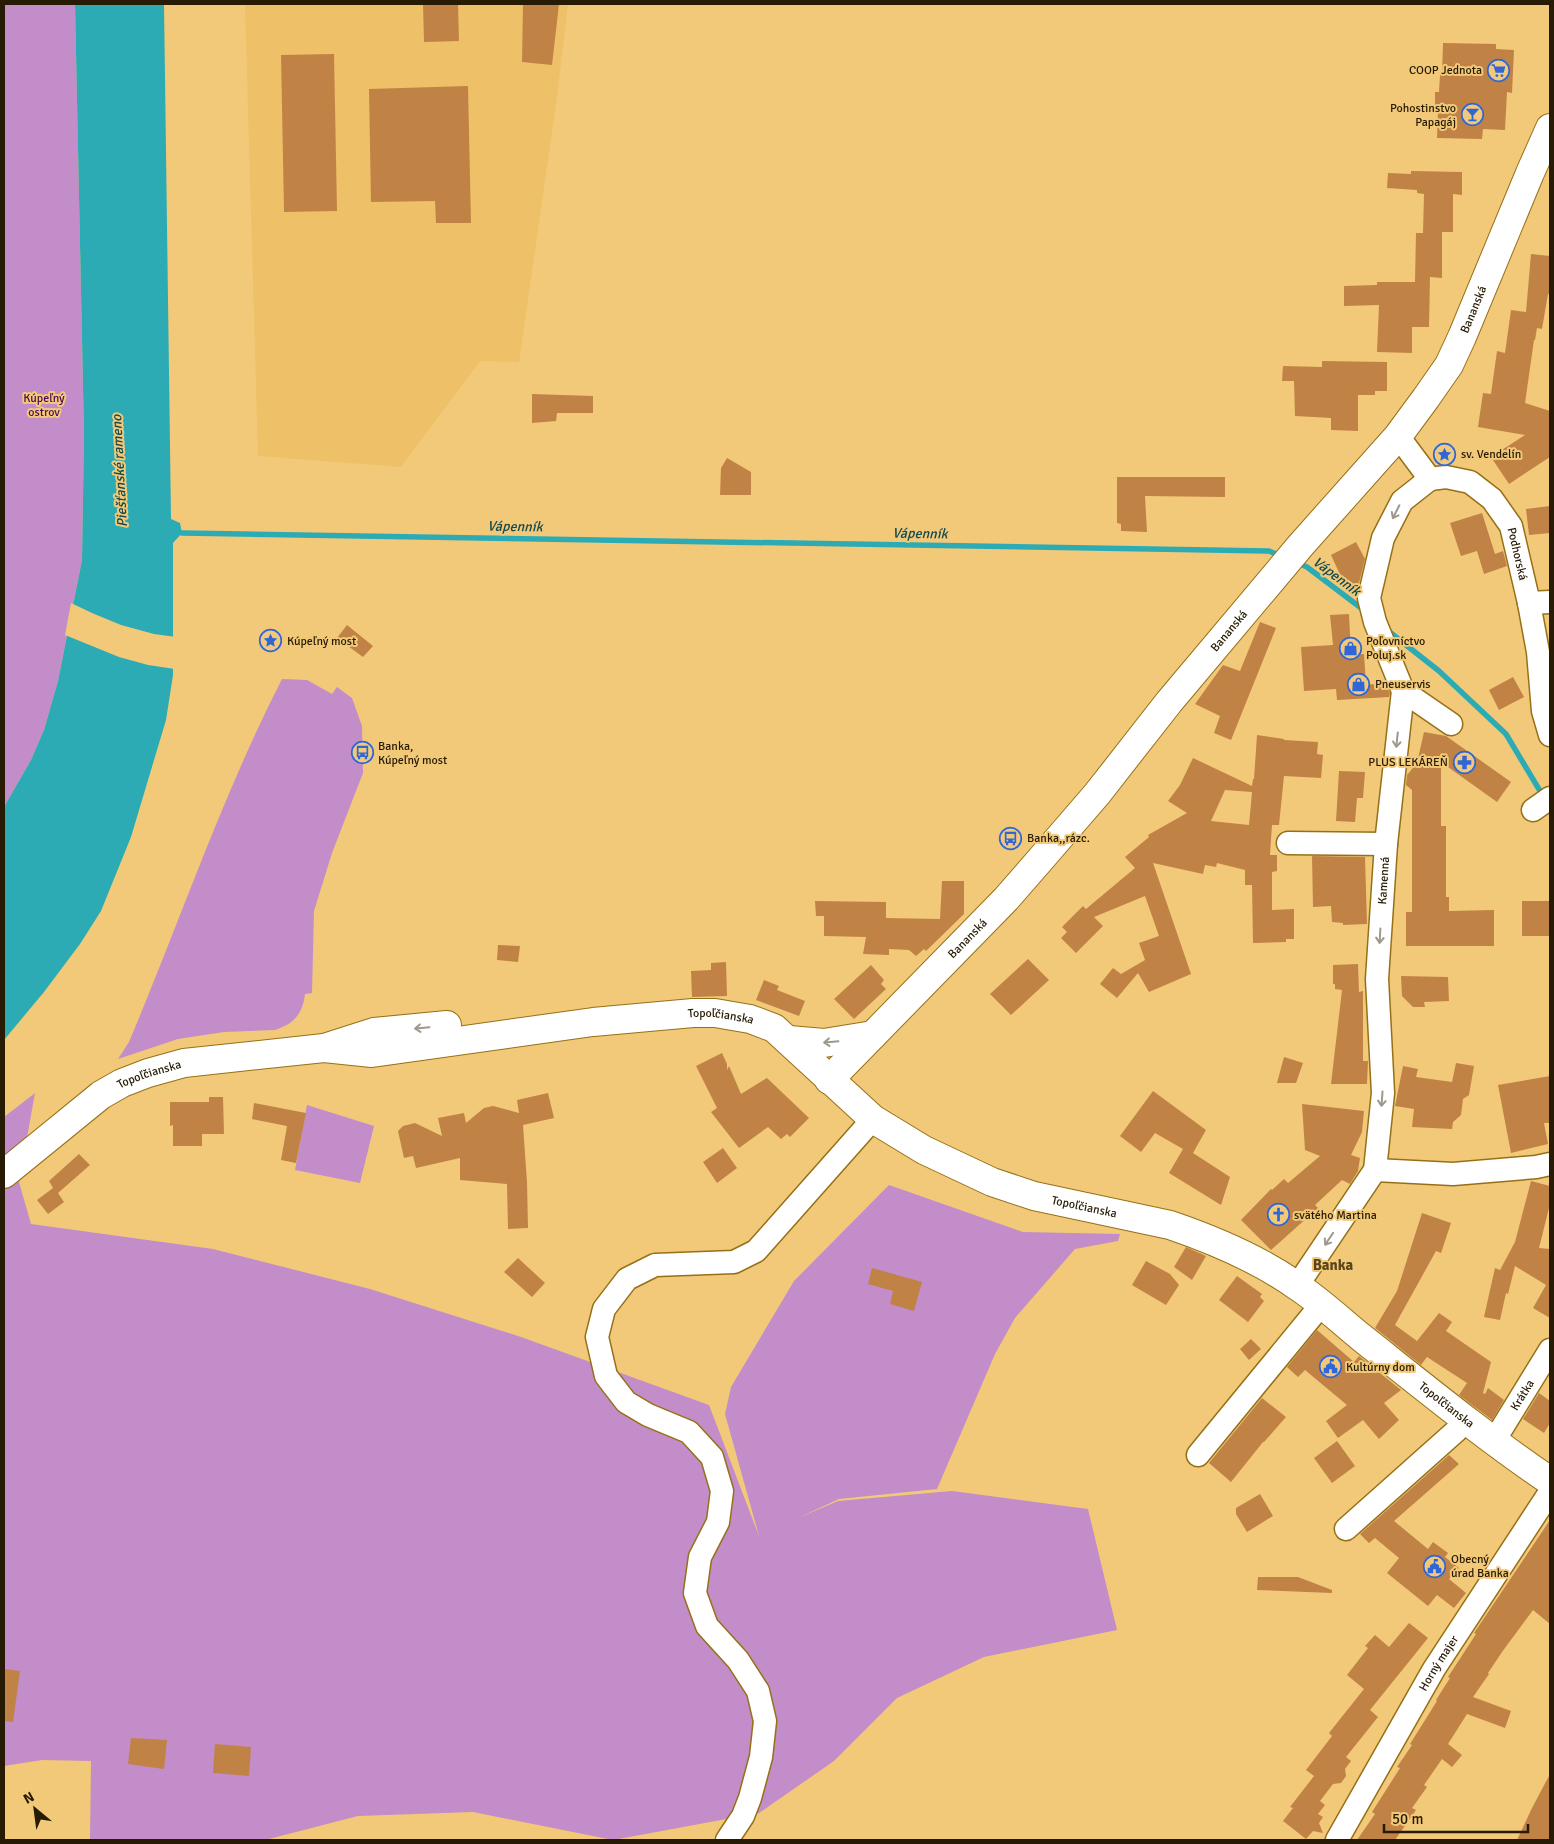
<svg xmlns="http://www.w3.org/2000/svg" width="1554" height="1844" font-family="Signika,sans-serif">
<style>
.built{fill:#eec068}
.green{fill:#c28dc9}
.water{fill:#2cabb4}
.pier{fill:#f2c979}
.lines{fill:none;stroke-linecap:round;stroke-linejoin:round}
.stream{stroke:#2cabb4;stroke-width:5.5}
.building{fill:#c18246;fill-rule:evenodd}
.minor-casing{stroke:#967017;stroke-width:25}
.major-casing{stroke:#967017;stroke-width:30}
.minor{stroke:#fff;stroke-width:22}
.major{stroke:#fff;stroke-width:28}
.oneway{stroke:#9e988e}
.labels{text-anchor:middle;stroke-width:4;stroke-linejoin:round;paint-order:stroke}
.poi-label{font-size:12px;fill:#271b03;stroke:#f2c979;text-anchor:start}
.street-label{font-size:12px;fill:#271b03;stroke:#f2c979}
.park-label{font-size:12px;fill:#4d0857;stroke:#f2c979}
.water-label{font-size:14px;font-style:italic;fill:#14494d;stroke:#f2c979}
.quarter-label{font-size:15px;font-weight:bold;fill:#5a451b;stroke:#f2c979}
</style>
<rect width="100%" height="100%" fill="#f2c979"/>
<!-- built -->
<polygon class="built" points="245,4 568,4 557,97 519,362 480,361 401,467 258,456"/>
<!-- green -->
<g class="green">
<polygon points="4,4 75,4 84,435 82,560 58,681 44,730 31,760 4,807"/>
<path d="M282,679L307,680L332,694L337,687L352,698L362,726L363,773L332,853L314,911L312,993L305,994C303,1013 294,1024 275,1030L224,1032L178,1039L118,1059L129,1042C180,921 222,796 282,679Z"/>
<polygon points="35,1093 19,1182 31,1224 213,1249 370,1289 521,1337 709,1405 759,1536 725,1414 731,1387 794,1281 889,1185 1023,1232 1120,1234 1118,1241 1075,1249 1015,1318 995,1354 937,1489 839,1499 796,1519 838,1501 952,1491 1088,1509 1117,1630 984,1657 897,1698 834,1761 759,1813 613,1840 473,1812 358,1816 265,1840 90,1840 91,1761 42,1760 4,1766 4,1117"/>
<polygon points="307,1105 374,1126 360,1183 295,1170"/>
</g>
<!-- water -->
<polygon class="water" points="75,4 164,4 171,519 180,523 182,533 173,543 173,675 166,720 131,837 101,911 80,944 44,992 4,1040 4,807 31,760 44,730 58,681 82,560 84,435"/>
<!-- pier -->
<polygon class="pier" points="71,603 92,613 121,625 154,634 176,637 175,669 148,665 119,657 65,635"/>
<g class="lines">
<!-- stream -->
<g class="stream">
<polyline points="182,533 1269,551 1281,556"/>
<polyline points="1297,563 1307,567 1365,611"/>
<polyline points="1387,630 1439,671 1506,734 1543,796"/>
</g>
</g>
<!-- building -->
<g class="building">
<polygon points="423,4 458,4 459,41 424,42"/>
<polygon points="523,4 559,4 552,65 522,62"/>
<polygon points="1443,43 1496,44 1496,49 1514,50 1512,93 1507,92 1505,130 1483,129 1482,139 1437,138 1438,110 1435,110 1435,92 1439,92 1440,75 1442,75"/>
<polygon points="334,54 337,211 284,212 281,55"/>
<polygon points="468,86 471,223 436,223 435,201 371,202 369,89"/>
<polygon points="1411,171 1462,172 1462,195 1453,194 1453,232 1442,232 1442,278 1430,277 1429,327 1412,327 1412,353 1377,352 1379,305 1344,306 1344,286 1377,285 1377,282 1415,282 1416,233 1423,233 1424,194 1417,193 1417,190 1387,188 1388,173 1411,174"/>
<polygon points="1531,254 1550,256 1550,295 1548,294 1542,329 1537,328 1535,340 1534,340 1525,403 1550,411 1550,457 1509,484 1491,457 1525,435 1478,427 1483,393 1491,394 1497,351 1505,353 1511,310 1526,312"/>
<polygon points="1322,361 1387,362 1387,391 1375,391 1375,395 1358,395 1358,431 1331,430 1331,418 1295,416 1294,381 1282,381 1283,366 1322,367"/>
<polygon points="532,394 593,396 593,413 557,413 556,421 532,423"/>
<polygon points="727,458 751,472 751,495 720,495 721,468"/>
<polygon points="1117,477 1225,477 1225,497 1145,496 1147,532 1121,531 1121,524 1117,523"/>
<polygon points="1550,506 1550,533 1529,535 1526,509"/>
<polygon points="1482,513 1495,554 1503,551 1507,566 1484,574 1477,551 1461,556 1450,523"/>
<polygon points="1356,542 1365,559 1357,591 1343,581 1331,555"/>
<polygon points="1349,614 1351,655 1364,654 1366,684 1386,685 1390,693 1389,697 1337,700 1336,689 1304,691 1301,647 1333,645 1330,615"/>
<polygon points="1260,622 1276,628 1231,740 1214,733 1220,716 1195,704 1223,665 1240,671"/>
<polygon points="347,625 373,646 363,657 337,638"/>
<polygon points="1513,677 1524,697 1499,710 1489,690"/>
<polygon points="1424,732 1446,736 1511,782 1497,802 1441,762 1441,826 1446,826 1446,897 1449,897 1449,911 1494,910 1494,946 1406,946 1406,912 1412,912 1412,790 1406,785 1407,775 1417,763"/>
<path d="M1257,735L1284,739V740L1318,742L1317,754L1323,755L1321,778L1284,776L1279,825H1272L1270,855H1277V871L1272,872V910L1294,909V939H1286V942L1253,943L1252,885H1245V870L1217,863L1216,867L1205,865L1203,874L1153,863L1191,974L1149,992L1138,973L1117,998L1100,984L1113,968L1121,974L1145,960L1139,943L1159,936L1145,896L1094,917L1103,926L1076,953L1061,938L1067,932L1062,927L1083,906L1086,909L1135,868L1125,857L1149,837L1148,835L1187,813L1168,801L1180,785L1193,758L1252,786L1253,779H1254ZM1225,790L1252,792L1249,825L1211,821Z"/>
<polygon points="1339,771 1365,772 1363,798 1357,798 1355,822 1336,821"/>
<polygon points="1312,856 1365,857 1367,924 1343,925 1343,923 1332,922 1331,906 1313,907"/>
<polygon points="942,881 964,881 964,914 926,951 924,949 916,956 909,950 889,949 889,955 863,954 866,937 824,936 824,916 816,916 815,901 886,902 886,918 940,919"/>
<rect x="1522" y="901" width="28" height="35"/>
<polygon points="498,945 520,946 518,962 497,960"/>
<polygon points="1028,959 1049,980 1011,1015 990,994"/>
<polygon points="726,962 727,996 692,997 691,971 711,970 711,963"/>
<polygon points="1358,964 1359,992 1363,991 1363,1061 1368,1061 1367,1084 1331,1084 1342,990 1335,989 1335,984 1333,984 1333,965"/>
<polygon points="871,965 884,980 881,984 886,989 854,1019 834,999"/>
<polygon points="1401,976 1448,977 1449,1001 1424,1002 1425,1007 1413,1007 1402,996"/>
<polygon points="764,980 779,986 777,990 805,1001 799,1016 756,1000"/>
<polygon points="722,1053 727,1064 727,1070 729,1066 741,1094 767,1078 809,1118 790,1137 787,1134 781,1139 768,1127 739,1148 711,1112 717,1108 696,1066"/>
<polygon points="1284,1057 1303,1063 1296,1083 1277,1083"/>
<polygon points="1456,1063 1474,1066 1469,1095 1463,1099 1461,1115 1453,1122 1452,1129 1412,1127 1414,1109 1395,1106 1403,1066 1418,1069 1416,1077 1452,1082"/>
<polygon points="1550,1076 1550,1123 1544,1123 1548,1144 1511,1153 1498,1085"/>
<polygon points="1153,1091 1206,1130 1193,1153 1230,1177 1221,1205 1169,1173 1183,1149 1155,1133 1141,1152 1120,1136"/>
<polygon points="548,1093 554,1118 523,1125 527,1182 528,1228 508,1229 507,1184 460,1180 460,1158 416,1168 413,1156 404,1158 398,1131 403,1126 415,1123 442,1136 438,1118 464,1113 466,1123 484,1108 493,1106 519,1113 517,1100"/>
<polygon points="209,1097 223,1097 224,1134 202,1134 202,1146 173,1146 173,1125 170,1126 170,1102 209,1102"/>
<polygon points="254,1103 306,1113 296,1163 281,1160 287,1126 252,1119"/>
<polygon points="1302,1104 1364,1111 1362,1132 1351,1155 1360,1158 1358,1171 1350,1184 1342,1180 1315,1205 1318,1208 1271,1250 1241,1220 1271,1189 1272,1190 1284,1179 1288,1183 1320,1156 1305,1150"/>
<polygon points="723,1148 737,1168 717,1183 703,1162"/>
<polygon points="79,1154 90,1165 58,1193 64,1202 48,1214 37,1200 53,1188 49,1181"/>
<polygon points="1531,1181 1550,1186 1550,1204 1539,1248 1550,1249 1550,1318 1533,1308 1546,1285 1515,1266 1508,1294 1506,1293 1500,1320 1484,1317 1495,1268 1500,1270 1515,1242"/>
<polygon points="1422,1213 1451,1223 1441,1253 1436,1251 1395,1325 1417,1341 1439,1313 1452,1322 1446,1331 1491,1362 1483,1393 1485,1394 1488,1388 1504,1400 1492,1420 1459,1395 1467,1383 1427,1357 1421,1365 1375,1328 1397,1291"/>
<polygon points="1186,1247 1206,1256 1192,1280 1174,1267"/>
<polygon points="518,1258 545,1283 532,1297 504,1272"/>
<polygon points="1146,1261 1170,1274 1179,1285 1166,1305 1132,1285"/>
<polygon points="872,1268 922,1282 914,1311 890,1304 893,1291 868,1284"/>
<polygon points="1237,1276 1262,1294 1260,1297 1264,1301 1248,1322 1219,1300"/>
<polygon points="1317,1330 1354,1362 1359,1356 1401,1390 1384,1403 1399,1420 1379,1439 1363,1420 1338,1438 1326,1421 1347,1405 1305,1370 1298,1377 1287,1367"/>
<polygon points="1251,1339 1261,1349 1249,1360 1240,1349"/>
<polygon points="1539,1393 1550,1401 1550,1423 1544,1433 1523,1419"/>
<polygon points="1262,1398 1286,1417 1264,1442 1263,1442 1231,1482 1209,1463"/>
<polygon points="1337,1441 1355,1466 1332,1483 1314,1458"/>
<polygon points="1449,1455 1459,1464 1394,1521 1428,1549 1433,1542 1448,1553 1445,1557 1459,1568 1449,1579 1466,1593 1454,1608 1437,1595 1428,1606 1387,1573 1399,1558 1375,1538 1369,1543 1360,1534"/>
<polygon points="1260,1494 1273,1516 1247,1532 1236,1514 1236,1508"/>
<polygon points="1550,1520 1550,1624 1533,1610 1502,1652 1488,1673 1489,1674 1473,1697 1511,1711 1505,1728 1467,1714 1448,1744 1462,1755 1452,1767 1442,1759 1424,1785 1427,1787 1412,1808 1416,1810 1395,1840 1357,1840 1375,1814 1372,1812 1400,1768 1397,1767 1412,1745 1410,1744 1437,1701 1436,1700 1450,1678 1448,1677 1476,1634 1474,1633"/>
<polygon points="1258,1577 1298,1577 1332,1590 1332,1593 1257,1590"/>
<polygon points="1409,1623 1428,1638 1370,1710 1378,1717 1346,1757 1351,1761 1345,1769 1346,1776 1341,1783 1333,1784 1320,1801 1325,1805 1318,1814 1323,1817 1319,1823 1323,1833 1313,1831 1306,1839 1283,1821 1293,1808 1290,1807 1314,1776 1306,1770 1332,1736 1329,1733 1364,1689 1347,1675 1368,1648 1365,1646 1375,1635 1389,1647"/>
<polygon points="4,1669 20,1671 13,1722 4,1721"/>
<polygon points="131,1738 167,1740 164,1769 128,1764"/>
<polygon points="215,1744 251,1747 249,1776 213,1773"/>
<polygon points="1550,1774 1550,1840 1517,1840 1532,1808"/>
</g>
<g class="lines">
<defs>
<g id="minor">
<polyline points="1398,436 1430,479"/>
<path id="s1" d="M1430,479L1446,477L1470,482L1492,499L1511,526L1529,603L1538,652L1543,711L1550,735"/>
<polyline points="1529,603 1550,602"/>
<polyline points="1403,691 1451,724"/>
<polyline points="1533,810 1550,798"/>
<polyline points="1288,843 1386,844"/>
<polyline points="1375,1170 1453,1174 1536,1167 1550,1164"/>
<path id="s2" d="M1297,1286L1375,1170L1383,1093L1377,979L1386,844L1403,691L1375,622L1369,598L1383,538L1402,501L1430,479"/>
<path id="s3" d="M1494,1441L1550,1350"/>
<polyline points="1198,1455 1321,1305"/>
<polyline points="1346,1529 1456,1431 1465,1420"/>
<polyline points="727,1840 743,1816 750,1798 761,1757 765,1721 758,1691 738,1660 707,1626 695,1593 700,1557 718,1522 722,1491 712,1457 689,1432 648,1415 626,1402 606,1376 597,1337 604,1309 627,1279 655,1265 734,1262 756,1251 873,1119"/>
<path id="s4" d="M1337,1840L1434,1669L1550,1492"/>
</g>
<g id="major">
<polyline points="789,1040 824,1043 873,1035"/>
<path id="s5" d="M324,1048L372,1053L593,1022L693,1013H715L750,1019L774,1028L873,1119L924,1150L992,1182L1034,1196L1170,1225C1214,1240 1259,1259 1297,1286C1320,1301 1341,1321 1362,1338C1424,1387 1485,1437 1550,1481"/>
<path id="s6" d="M829,1080L1006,899L1040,860L1097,794L1169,702L1301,545L1398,436L1426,398L1449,365L1462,337L1530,173L1550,128"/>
<path id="s7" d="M4,1174L101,1095L122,1083L148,1073L184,1063L324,1048L374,1032L447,1025"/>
</g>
</defs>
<!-- minor casing -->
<use href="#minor" class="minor-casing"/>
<!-- major casing -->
<use href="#major" class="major-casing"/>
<!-- minor -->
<use href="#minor" class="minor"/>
<!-- major -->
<use href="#major" class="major"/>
</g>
<!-- one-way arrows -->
<defs><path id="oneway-shaft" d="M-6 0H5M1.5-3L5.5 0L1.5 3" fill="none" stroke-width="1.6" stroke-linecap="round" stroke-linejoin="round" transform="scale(1.25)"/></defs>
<g class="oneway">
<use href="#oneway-shaft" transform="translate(1396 512) rotate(117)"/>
<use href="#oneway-shaft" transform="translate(1397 740) rotate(96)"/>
<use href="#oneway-shaft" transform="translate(1380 936) rotate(93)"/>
<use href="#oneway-shaft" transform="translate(422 1028) rotate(175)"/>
<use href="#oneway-shaft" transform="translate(831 1042) rotate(175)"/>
<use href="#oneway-shaft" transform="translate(1382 1099) rotate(94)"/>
<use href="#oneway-shaft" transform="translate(1329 1239) rotate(124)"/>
</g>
<!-- icons -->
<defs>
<symbol id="supermarket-ring" viewBox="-11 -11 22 22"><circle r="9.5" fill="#f2c979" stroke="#3066d5" stroke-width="1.5"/><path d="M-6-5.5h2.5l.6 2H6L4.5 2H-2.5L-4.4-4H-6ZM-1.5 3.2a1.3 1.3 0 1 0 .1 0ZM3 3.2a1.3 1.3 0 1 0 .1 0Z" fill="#3066d5"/></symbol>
<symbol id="bar-ring" viewBox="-11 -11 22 22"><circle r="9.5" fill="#f2c979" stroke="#3066d5" stroke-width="1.5"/><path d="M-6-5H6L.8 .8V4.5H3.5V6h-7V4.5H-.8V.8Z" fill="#3066d5"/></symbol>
<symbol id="sight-ring" viewBox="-11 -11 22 22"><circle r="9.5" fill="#f2c979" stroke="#3066d5" stroke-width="1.5"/><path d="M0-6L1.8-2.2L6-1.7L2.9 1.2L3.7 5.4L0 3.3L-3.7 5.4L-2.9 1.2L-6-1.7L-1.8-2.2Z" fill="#3066d5"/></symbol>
<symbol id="shop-ring" viewBox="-11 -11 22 22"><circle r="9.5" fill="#f2c979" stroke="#3066d5" stroke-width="1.5"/><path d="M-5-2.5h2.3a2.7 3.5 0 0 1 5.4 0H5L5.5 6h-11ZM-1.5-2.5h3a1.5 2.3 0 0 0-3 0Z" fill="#3066d5"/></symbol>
<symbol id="bus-ring" viewBox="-11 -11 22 22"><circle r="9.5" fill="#f2c979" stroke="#3066d5" stroke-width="1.5"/><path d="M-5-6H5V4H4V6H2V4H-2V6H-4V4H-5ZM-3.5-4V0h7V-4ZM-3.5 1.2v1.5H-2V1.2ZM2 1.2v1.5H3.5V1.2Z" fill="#3066d5"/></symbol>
<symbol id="pharmacy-ring" viewBox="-11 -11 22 22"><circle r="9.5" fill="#f2c979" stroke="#3066d5" stroke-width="1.5"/><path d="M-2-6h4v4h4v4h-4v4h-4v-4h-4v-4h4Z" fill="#3066d5"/></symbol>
<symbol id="church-ring" viewBox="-11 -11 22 22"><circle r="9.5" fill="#f2c979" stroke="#3066d5" stroke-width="1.5"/><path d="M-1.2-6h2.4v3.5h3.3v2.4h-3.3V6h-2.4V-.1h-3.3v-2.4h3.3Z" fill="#3066d5"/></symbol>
<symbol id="civic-ring" viewBox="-11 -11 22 22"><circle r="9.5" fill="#f2c979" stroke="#3066d5" stroke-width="1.5"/><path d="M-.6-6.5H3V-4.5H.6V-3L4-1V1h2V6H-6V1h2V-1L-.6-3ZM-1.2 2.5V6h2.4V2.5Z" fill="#3066d5"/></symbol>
</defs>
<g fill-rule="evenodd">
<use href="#supermarket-ring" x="1486" y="58" width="25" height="25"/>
<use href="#bar-ring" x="1460" y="102" width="25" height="25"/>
<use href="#sight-ring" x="1432" y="442" width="25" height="25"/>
<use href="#sight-ring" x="258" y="628" width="25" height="25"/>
<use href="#shop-ring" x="1338" y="636" width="25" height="25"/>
<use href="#shop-ring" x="1346" y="672" width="25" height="25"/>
<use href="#bus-ring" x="350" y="740" width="25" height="25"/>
<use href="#pharmacy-ring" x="1452" y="750" width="25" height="25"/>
<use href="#bus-ring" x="998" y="826" width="25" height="25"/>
<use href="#church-ring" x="1266" y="1202" width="25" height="25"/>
<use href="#civic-ring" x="1318" y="1354" width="25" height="25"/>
<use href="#civic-ring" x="1422" y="1554" width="25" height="25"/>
</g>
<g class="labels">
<!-- poi labels -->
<g class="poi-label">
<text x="1482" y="74" text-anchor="end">COOP Jednota</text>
<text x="1456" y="112" text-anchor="end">Pohostinstvo<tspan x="1456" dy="14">Papagáj</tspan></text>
<text x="1461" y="458">sv. Vendelín</text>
<text x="287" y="645">Kúpeľný most</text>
<text x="1366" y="645">Poľovníctvo<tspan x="1366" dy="14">Poluj.sk</tspan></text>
<text x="1375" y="688">Pneuservis</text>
<text x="378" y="750">Banka,<tspan x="378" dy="14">Kúpeľný most</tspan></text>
<text x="1448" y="766" text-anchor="end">PLUS LEKÁREŇ</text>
<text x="1027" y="842">Banka,,rázc.</text>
<text x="1294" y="1219">svätého Martina</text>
<text x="1346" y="1371">Kultúrny dom</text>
<text x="1451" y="1563">Obecný<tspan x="1451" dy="14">úrad Banka</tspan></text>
</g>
<!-- street labels -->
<g class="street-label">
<text dy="4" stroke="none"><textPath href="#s6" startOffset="1008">Bananská</textPath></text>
<text dy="4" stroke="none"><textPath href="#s1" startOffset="130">Podhorská</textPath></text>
<text dy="4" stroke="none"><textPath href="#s6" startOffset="602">Bananská</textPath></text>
<text dy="4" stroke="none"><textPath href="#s2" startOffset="430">Kamenná</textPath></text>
<text dy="4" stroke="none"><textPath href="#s6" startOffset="198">Bananská</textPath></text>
<text dy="4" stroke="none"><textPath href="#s5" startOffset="400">Topoľčianska</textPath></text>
<text dy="4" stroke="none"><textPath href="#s7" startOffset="178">Topoľčianska</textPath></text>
<text dy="4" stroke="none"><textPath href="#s5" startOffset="820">Topoľčianska</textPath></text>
<text dy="4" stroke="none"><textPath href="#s3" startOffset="54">Krátka</textPath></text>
<text dy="4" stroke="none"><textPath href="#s5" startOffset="1240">Topoľčianska</textPath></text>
<text dy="4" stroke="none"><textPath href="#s4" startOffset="204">Horný majer</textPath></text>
</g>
<!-- park labels -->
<g class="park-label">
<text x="44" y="402">Kúpeľný<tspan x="44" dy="14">ostrov</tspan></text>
</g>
<!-- water labels -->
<g class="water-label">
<text transform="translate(119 471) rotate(-93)" y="5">Piešťanské rameno</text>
<text transform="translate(515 526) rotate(1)" y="5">Vápenník</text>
<text transform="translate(920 533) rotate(1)" y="5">Vápenník</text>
<text transform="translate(1337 576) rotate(37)" y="5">Vápenník</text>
</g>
<!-- quarter labels -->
<g class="quarter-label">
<text x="1333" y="1270">Banka</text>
</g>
</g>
<!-- border -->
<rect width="1554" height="1844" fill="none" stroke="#271b03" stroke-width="10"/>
<!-- north arrow -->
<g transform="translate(35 1809) rotate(331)" stroke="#f2c979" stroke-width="4" paint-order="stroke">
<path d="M0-4L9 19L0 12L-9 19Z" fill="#271b03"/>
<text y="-8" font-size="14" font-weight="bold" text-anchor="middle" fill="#271b03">N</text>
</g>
<!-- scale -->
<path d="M1384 1824v8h144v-8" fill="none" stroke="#271b03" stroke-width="2.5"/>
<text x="1392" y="1824" font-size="15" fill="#271b03" stroke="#f2c979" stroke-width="4" paint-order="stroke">50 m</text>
</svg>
